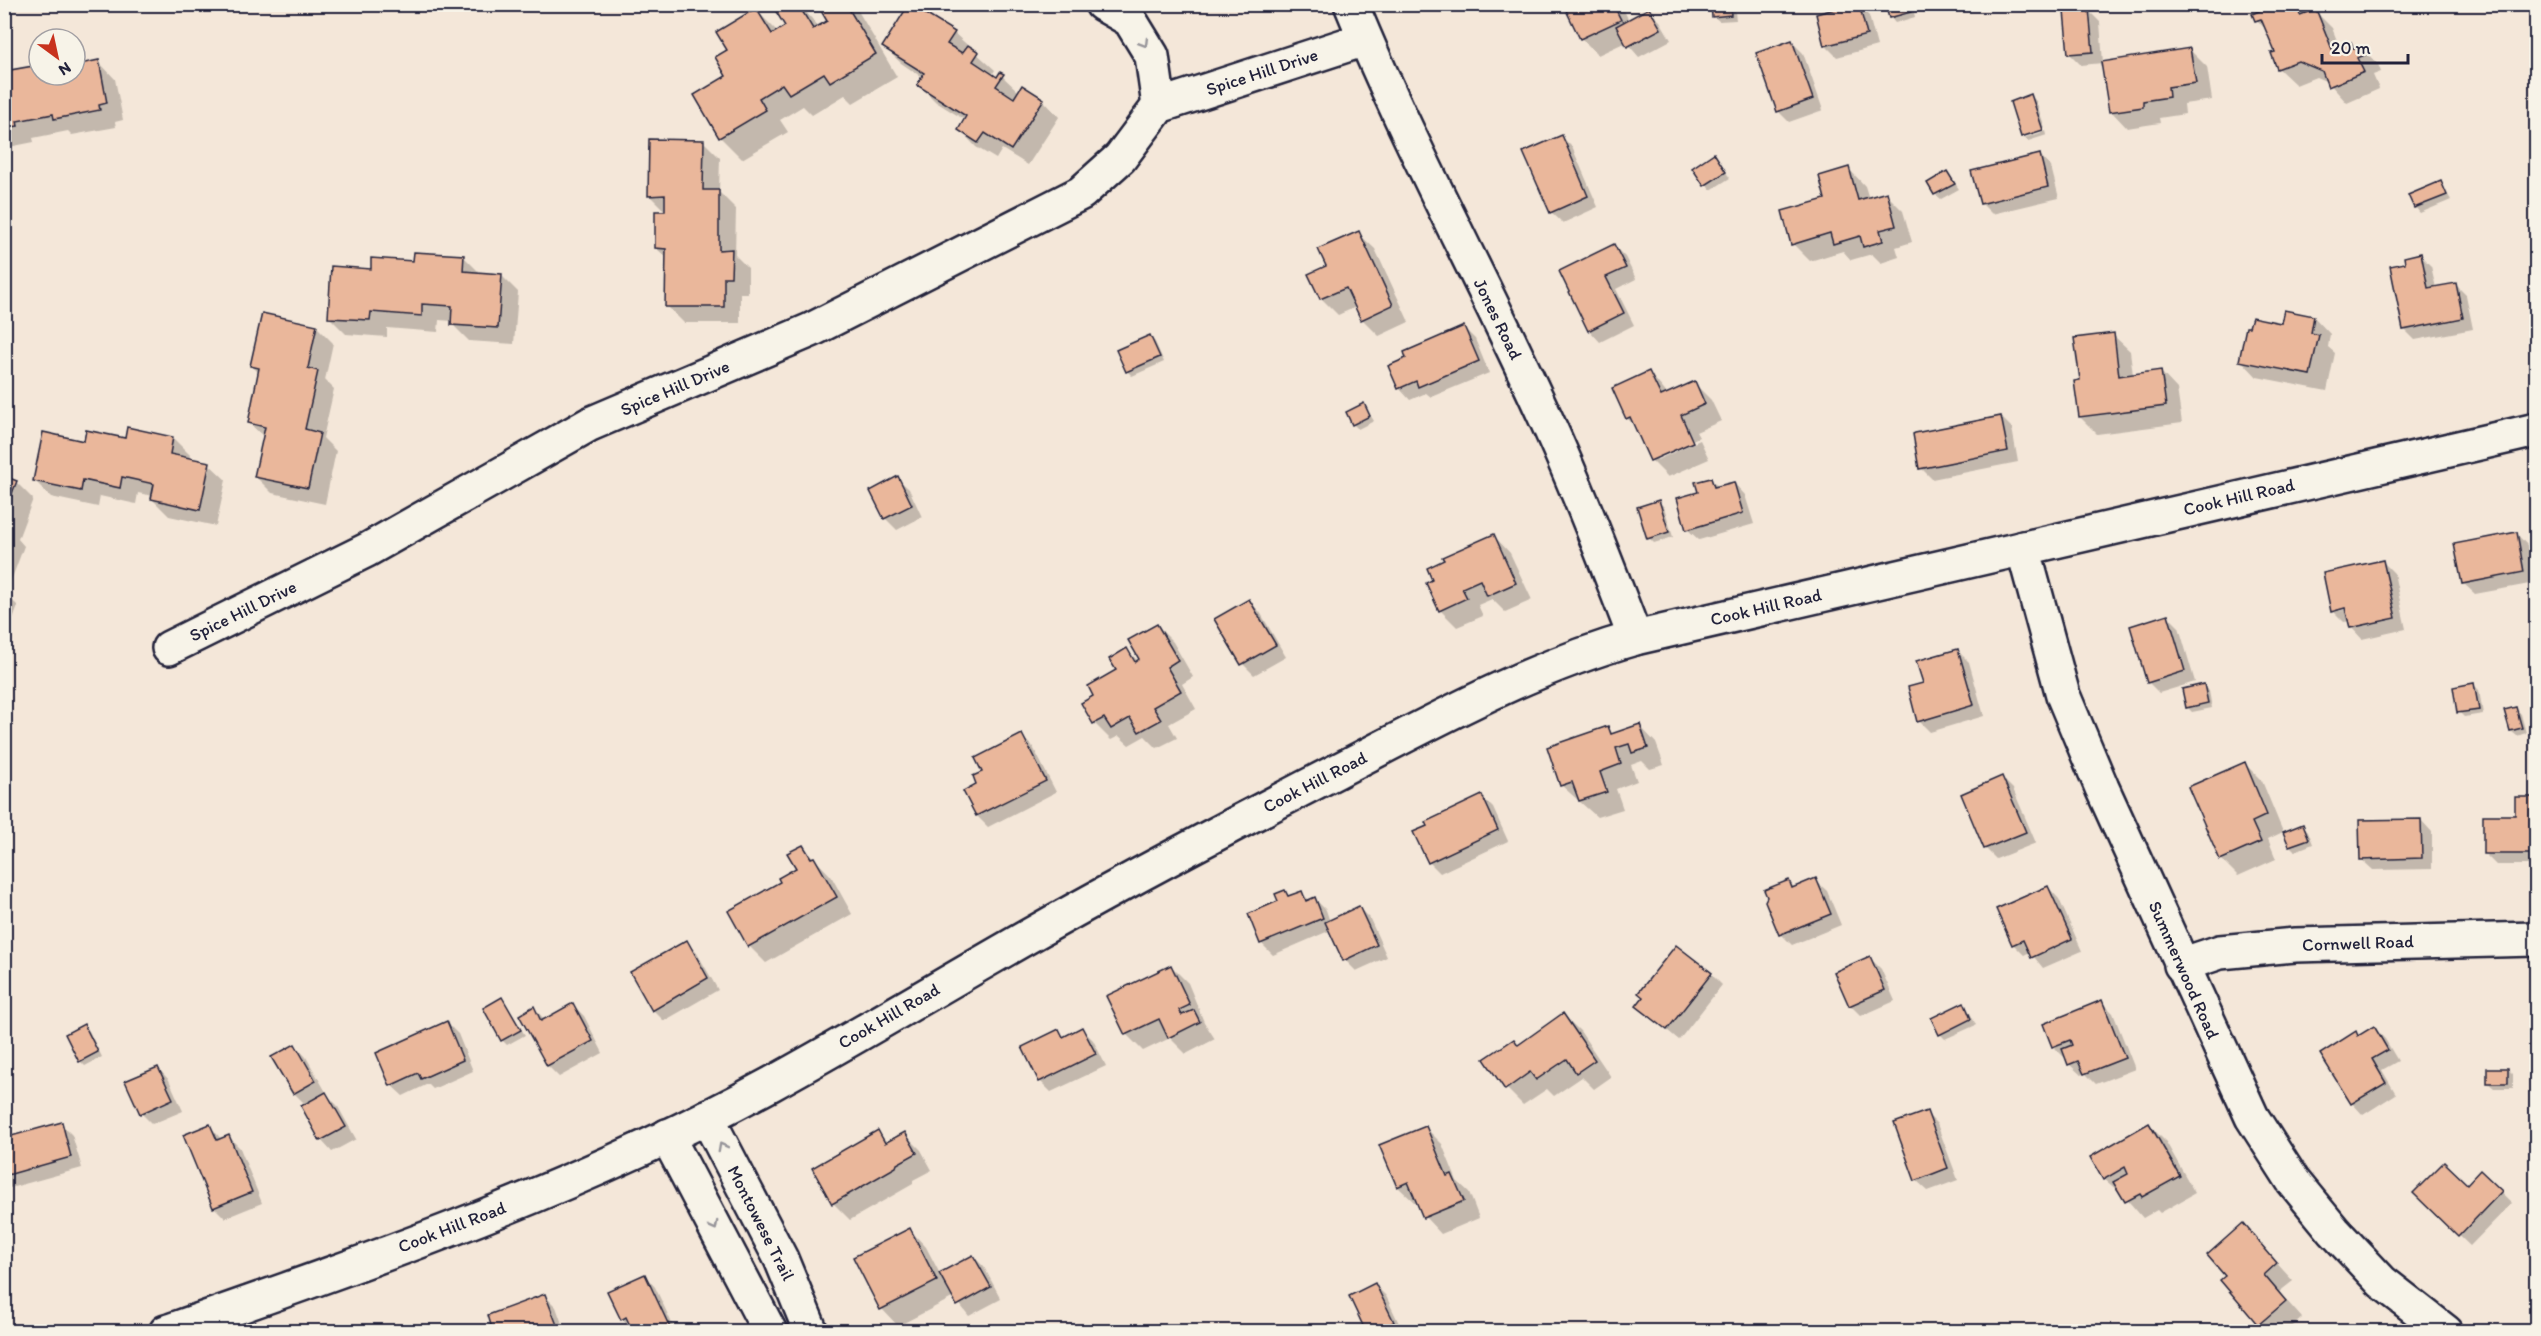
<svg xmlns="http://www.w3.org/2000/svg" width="2541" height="1336" font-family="Itim,sans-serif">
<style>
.shadow{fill:#0003;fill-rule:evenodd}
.building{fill:#eab79b;stroke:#22223b;stroke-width:1.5}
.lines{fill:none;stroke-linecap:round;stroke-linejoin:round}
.minor-casing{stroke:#22223b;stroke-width:38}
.minor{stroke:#f7f3e8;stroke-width:33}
.oneway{stroke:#97959a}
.labels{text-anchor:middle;stroke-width:5;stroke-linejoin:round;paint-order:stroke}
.street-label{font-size:18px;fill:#22223b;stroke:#f7f3e8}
</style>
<rect width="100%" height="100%" fill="#f4e7d9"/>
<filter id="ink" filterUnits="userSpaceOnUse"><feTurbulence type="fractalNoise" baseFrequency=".0167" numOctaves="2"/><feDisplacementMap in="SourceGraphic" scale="12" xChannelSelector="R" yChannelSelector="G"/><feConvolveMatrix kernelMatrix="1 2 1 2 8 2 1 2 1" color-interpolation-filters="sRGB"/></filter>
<g filter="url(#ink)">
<!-- shadow -->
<g class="shadow">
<polygon points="788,4 799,4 819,27 829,21 819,4 854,4 897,77 853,103 845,95 812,115 803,106 780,120 788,132 742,159 720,137 729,50 756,10 778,32 787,27"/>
<polygon points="1565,4 1625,4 1622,6 1629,21 1649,10 1660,21 1671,40 1639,57 1626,42 1598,55 1581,38"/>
<polygon points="1712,4 1734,4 1736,20 1719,21 1713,16"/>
<polygon points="1886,4 1912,4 1915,17 1895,23 1890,17"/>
<polygon points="2279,4 2298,4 2307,14 2315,11 2332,28 2340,48 2351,44 2356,50 2361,48 2378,64 2381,72 2373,75 2379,89 2347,103 2328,82 2316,77 2296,85 2279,69 2273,54 2277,52 2268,32 2257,20"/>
<polygon points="1858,5 1869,16 1877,46 1837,57 1826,46 1818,15"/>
<polygon points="2089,11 2100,22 2103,63 2190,50 2207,67 2212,100 2184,104 2185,114 2159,118 2160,123 2127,128 2111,111 2103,63 2081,65 2070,54"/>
<polygon points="954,33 995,70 992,75 997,79 1000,74 1019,92 1043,100 1059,117 1028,165 1002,149 996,159 976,147 960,130 965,120 936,102 919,85 923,78 901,63 884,47"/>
<polygon points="1792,42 1803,53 1823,110 1789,122 1778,111"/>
<polygon points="99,62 115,79 123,120 115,122 116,127 72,135 68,131 33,138 34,142 4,148 4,82 39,66 39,75 75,75 75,66"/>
<polygon points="2031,96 2036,101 2045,128 2023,135 2023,137 2022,136"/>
<polygon points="2046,131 2047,135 2028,141 2024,138"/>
<polygon points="1561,136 1572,147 1598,207 1563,223 1551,212"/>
<polygon points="703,141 720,158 719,192 736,209 735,255 748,268 748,293 740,293 740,323 684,323 667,306 668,259 656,248 667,213 649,195"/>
<polygon points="1714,155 1730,178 1711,190 1694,168"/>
<polygon points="2040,155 2051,167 2059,198 1992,214 1981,203"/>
<polygon points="1849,169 1865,186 1869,199 1886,194 1903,211 1912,242 1896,247 1899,257 1881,263 1872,254 1851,260 1843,251 1810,261 1793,244"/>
<polygon points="1947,172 1959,189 1941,199 1935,194"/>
<polygon points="2441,183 2451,200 2420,213 2415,207"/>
<polygon points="1358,233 1375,249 1409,322 1379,336 1362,319 1356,307 1338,315 1321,298 1328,267"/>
<polygon points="1614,246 1625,257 1636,279 1616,289 1634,325 1600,342 1589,330 1561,272"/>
<polygon points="2420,255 2431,266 2436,288 2455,284 2466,295 2473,329 2415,340 2404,329 2407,264"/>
<polygon points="464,257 480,273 501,275 518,292 514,344 469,341 452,324 453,321 439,320 438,332 387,328 387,337 346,334 329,317 372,271"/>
<polygon points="2314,317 2330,334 2328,347 2335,353 2327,391 2257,377 2241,360 2283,325"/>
<polygon points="316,326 333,343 325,380 334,389 323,438 336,451 325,504 272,493 255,476 264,437 249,423 260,374 252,366"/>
<polygon points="1464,328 1475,339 1489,373 1431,397 1426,393 1410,400 1399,388 1408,359"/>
<polygon points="2113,335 2130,351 2133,375 2161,372 2177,389 2182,423 2097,434 2080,417 2081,381"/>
<polygon points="1150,337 1155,342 1164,362 1132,376 1127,371"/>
<polygon points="1649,372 1668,395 1694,383 1711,400 1721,421 1696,432 1699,437 1657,456 1657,460 1700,440 1709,459 1668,477 1651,460 1637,428 1627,418"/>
<polygon points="1364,405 1374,421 1358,429 1353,424"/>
<polygon points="2001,417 2012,428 2018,462 1932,479 1921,468"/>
<polygon points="173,438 190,455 189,459 209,464 226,480 216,526 169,516 152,499 153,496 138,493 136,504 100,496 98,507 51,497 34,480 85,442"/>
<polygon points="4,478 16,482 33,499 18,539 24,546 6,594 18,606 8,634 4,632"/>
<polygon points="897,478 909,489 922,517 897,530 885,518 872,491"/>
<polygon points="1711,479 1719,488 1734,483 1745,495 1754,524 1699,540 1687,529 1700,493"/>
<polygon points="1659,502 1664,507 1673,537 1654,543 1649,538"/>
<polygon points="2516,533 2527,545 2535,583 2475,594 2463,583"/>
<polygon points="1494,536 1510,553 1532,600 1505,612 1492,599 1478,605 1483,616 1457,627 1440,610 1434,581"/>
<path d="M2383,562L2394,573L2406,629L2362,639L2351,627L2350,621L2344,622L2333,611ZM2352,605L2353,608L2339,611V608Z"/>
<polygon points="1249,601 1260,612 1286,657 1254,675 1243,664 1216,620"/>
<polygon points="2168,616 2179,627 2195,682 2159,693 2148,682"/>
<polygon points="1157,626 1173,642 1193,677 1182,684 1196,709 1169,724 1177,738 1157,748 1145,736 1129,745 1119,736 1111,740 1094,723 1095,697 1118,671 1127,650 1138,661"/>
<polygon points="1958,651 1969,662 1984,716 1930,732 1919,721 1925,684"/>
<polygon points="2474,685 2479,690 2483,714 2464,717 2459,712"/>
<polygon points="2204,686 2209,691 2212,708 2192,712 2187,707"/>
<polygon points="2516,709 2521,714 2526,733 2517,736 2511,731"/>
<polygon points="1640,726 1656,743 1664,765 1650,769 1642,761 1631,765 1637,781 1616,789 1623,809 1597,817 1561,785 1608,728 1614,735"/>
<polygon points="1021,736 1033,747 1056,792 988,827 977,816 965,791 978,784 984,772"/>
<polygon points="2245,764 2262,781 2283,832 2268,839 2276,859 2238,876 2221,859"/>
<polygon points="2002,778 2013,789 2036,843 1996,859 1985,848"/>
<polygon points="1482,797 1493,808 1508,841 1440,873 1429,862"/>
<polygon points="2517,798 2536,798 2536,865 2496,865 2485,854 2517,816"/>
<polygon points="2421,820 2432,832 2432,869 2373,870 2361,859"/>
<polygon points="2303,826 2308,831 2313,844 2295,851 2290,846"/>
<polygon points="803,847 831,876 852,914 766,963 749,946 782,882 798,869"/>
<polygon points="1815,880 1827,891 1841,925 1792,945 1781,934 1767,901 1788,882 1795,888"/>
<polygon points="2048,887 2059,899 2082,951 2043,968 2030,952 2024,955 2013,944"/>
<polygon points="1285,892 1290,897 1301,892 1310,901 1315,899 1326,910 1330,922 1359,908 1370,919 1387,957 1356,971 1345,960 1331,930 1273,955 1262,944 1250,915 1280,902"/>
<polygon points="686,942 697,953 718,990 664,1021 653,1010"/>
<polygon points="1870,958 1881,969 1895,1001 1861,1016 1850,1005"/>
<polygon points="1171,966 1188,983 1204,1022 1215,1039 1186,1054 1170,1038 1143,1051 1126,1034"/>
<polygon points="1711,974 1722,985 1679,1040 1638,1006"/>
<polygon points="502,999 525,1035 507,1045 502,1040"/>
<polygon points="2102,1002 2113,1013 2135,1069 2096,1084 2085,1073 2081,1075 2069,1064 2066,1056 2064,1057 2053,1046"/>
<polygon points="1963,1004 1968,1009 1976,1025 1945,1039 1940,1034"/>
<polygon points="573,1005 584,1016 603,1053 559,1077 548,1066 521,1015 534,1008 545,1020"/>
<polygon points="1563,1015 1580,1031 1611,1077 1594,1089 1582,1077 1554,1096 1547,1089 1523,1105 1507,1089 1514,1041 1519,1046"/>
<polygon points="447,1023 458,1034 473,1071 433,1089 428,1084 403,1096 391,1085"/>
<polygon points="84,1026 89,1031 102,1057 85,1066 80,1061"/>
<polygon points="2374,1028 2385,1039 2398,1061 2382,1070 2396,1094 2363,1115 2352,1103 2355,1033 2359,1037"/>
<polygon points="1082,1029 1093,1040 1106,1066 1051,1092 1040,1081 1059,1031 1065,1037"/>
<polygon points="295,1045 306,1057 326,1092 325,1093 337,1105 356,1139 332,1152 321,1140 303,1106 306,1105 294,1093"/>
<polygon points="158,1068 169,1080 183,1111 152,1124 141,1113"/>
<polygon points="2508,1069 2513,1074 2513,1088 2494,1088 2488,1083"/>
<polygon points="1926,1113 1937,1124 1958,1180 1928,1191 1916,1180"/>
<polygon points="61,1124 72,1135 82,1168 10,1188 4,1183 4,1140"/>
<polygon points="2149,1125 2166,1142 2195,1193 2160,1213 2157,1210 2143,1218 2123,1195 2104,1179"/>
<polygon points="210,1126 222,1140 229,1137 240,1148 262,1203 225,1218 214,1207"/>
<polygon points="1425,1127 1442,1144 1457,1181 1469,1192 1479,1218 1441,1234 1425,1217 1418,1202 1415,1203 1398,1187 1381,1146"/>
<polygon points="878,1132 888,1143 904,1133 921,1150 932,1170 913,1180 913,1184 850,1220 833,1203"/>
<polygon points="2480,1172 2512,1203 2470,1246 2426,1204 2467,1186"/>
<polygon points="2243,1226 2293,1281 2279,1292 2302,1318 2286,1332 2266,1332 2227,1276"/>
<polygon points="910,1230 926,1247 940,1274 973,1256 984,1267 1001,1299 969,1316 954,1297 898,1326 882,1309"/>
<polygon points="644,1275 655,1287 676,1332 635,1332 622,1319"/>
<polygon points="1375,1285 1386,1296 1403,1332 1368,1332"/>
<polygon points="545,1296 556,1307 565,1332 495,1332"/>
</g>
<!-- building -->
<g class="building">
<polygon points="785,4 798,4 813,29 827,21 817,4 846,4 876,54 830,82 824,73 789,94 782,84 759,98 766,110 719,138 694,95 726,76 715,57 727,50 716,32 756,8 772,34 785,26 775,10"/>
<polygon points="909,4 955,32 947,44 962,53 968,45 979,52 973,61 997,77 1000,72 1004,74 996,86 1014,98 1022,85 1044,99 1011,150 985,133 978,143 958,130 966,116 917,85 924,73 882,47"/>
<polygon points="1563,4 1613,4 1621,20 1580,39"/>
<polygon points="1711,4 1730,4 1731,15 1712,17"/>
<polygon points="1853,4 1859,4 1867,35 1824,46 1816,14"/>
<polygon points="1885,4 1909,4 1911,12 1889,18"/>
<polygon points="2275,4 2296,4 2300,15 2316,9 2332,49 2351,42 2354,49 2361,46 2365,55 2357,58 2364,72 2328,87 2322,71 2298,61 2277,69 2271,53 2275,52 2261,19 2255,21 2252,14"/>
<polygon points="1649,8 1661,29 1627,47 1616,26"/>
<polygon points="2089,9 2093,52 2068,54 2064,11"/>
<polygon points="1792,40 1813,99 1777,112 1756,53"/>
<polygon points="2190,48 2196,83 2168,87 2169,97 2143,101 2143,107 2109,112 2101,62"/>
<polygon points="99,60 107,103 99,105 100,110 54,119 53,114 17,121 18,126 4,128 5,71 39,65 39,75 75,75 75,65"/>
<polygon points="2031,94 2043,130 2021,137 2010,102"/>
<polygon points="1562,135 1588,196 1550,213 1523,152"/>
<polygon points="649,139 704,140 703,190 719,190 719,250 732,249 731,277 724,277 724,307 665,307 666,249 655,248 655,211 665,211 665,195 648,196"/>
<polygon points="1714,153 1726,172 1704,186 1692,168"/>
<polygon points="2040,154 2048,187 1980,204 1971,171"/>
<polygon points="1849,167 1858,200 1887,192 1896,226 1880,230 1883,241 1863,247 1860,236 1833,244 1830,233 1791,245 1782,211 1825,199 1819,176"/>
<polygon points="1947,171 1955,184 1934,195 1927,183"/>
<polygon points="2441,181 2447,195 2414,208 2408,195"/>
<polygon points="1359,231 1393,305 1361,320 1346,288 1320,299 1308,274 1326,266 1318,249"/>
<polygon points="1614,244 1626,268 1606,277 1624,313 1588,331 1559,271"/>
<polygon points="414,252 464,255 463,271 502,274 498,328 451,325 452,306 422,304 422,316 371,312 370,320 328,318 331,266 371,269 371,258 413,261"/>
<polygon points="2421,253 2428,288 2456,283 2463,318 2403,330 2390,266 2405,263 2404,257"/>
<polygon points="2284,310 2314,316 2311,333 2319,335 2310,375 2239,361 2246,327 2249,327 2252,317 2281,323"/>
<polygon points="262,313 317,325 308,368 318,371 305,429 320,433 308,488 254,477 265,427 248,423 259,368 250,366"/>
<polygon points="1464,326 1479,361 1418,387 1416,381 1398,389 1388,366 1406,358 1404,352"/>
<polygon points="2114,333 2119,376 2161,370 2166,406 2079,417 2074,381 2080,380 2074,338"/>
<polygon points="1150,335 1160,357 1126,372 1116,350"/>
<polygon points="1649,371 1661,396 1695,381 1705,404 1681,415 1693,442 1650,461 1630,417 1626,419 1612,388"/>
<polygon points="1364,403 1370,416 1352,425 1346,412"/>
<polygon points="2001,416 2008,451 1919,469 1913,434 1915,433"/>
<polygon points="127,427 173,437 170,454 210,462 200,510 151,499 154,484 122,477 120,488 83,480 81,491 33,481 43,432 84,441 86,430 125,438"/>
<polygon points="4,476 17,481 4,513"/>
<polygon points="898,476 912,505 884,519 870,491"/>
<polygon points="1711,478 1714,487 1734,482 1743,513 1686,530 1677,498 1698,492 1695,482"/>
<polygon points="1659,500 1669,532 1647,539 1637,507"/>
<polygon points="2517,532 2524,572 2462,584 2454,544"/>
<polygon points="1494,534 1516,583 1487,596 1480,580 1462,588 1467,598 1439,611 1426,583 1432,580 1427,568 1444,560 1442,557"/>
<polygon points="2383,560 2396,618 2350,628 2345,608 2331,612 2323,573"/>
<polygon points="1249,599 1276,645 1241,665 1214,619"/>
<polygon points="2168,614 2185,671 2147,683 2130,626"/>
<polygon points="1157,624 1178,660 1167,667 1181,691 1153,707 1161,720 1139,732 1130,718 1111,729 1104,718 1093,724 1081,703 1093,696 1088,686 1116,670 1109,659 1127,648 1135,662 1139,659 1128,640"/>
<polygon points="1958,649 1974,705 1917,722 1908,687 1923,683 1916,661"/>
<polygon points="2474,683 2479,710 2457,713 2453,687"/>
<polygon points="2204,684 2208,703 2186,708 2182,689"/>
<polygon points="2516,707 2522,728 2510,731 2504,710"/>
<polygon points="1640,724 1648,748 1632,753 1629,744 1616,748 1621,764 1600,772 1607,792 1579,801 1572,782 1560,786 1547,747 1608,726 1611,734"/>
<polygon points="1022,734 1046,781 976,816 963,791 976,784 973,776 982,772 975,758"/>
<polygon points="2245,762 2267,815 2252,822 2261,842 2220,860 2188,787"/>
<polygon points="2002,776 2026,832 1984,849 1961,794"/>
<polygon points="1482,795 1498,830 1428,863 1413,832 1427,826 1425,822"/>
<polygon points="2515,797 2536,797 2536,854 2483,854 2483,815 2515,815"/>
<polygon points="2421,819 2422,858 2360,860 2359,820"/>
<polygon points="2303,824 2309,839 2289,846 2283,832"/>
<polygon points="803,845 811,858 814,857 837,897 748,947 728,911 780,882 778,878 796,868 787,853"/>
<polygon points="1816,878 1831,914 1779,935 1765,901 1767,897 1764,890 1789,880 1792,888"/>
<polygon points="2048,886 2072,939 2031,958 2023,940 2012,945 1996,909"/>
<polygon points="1285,890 1288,896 1302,891 1306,901 1315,897 1323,918 1260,944 1248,914 1278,901 1275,894"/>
<polygon points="1359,906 1377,945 1343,961 1325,922"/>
<polygon points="687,940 708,978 652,1011 630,972"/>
<polygon points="1676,945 1712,973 1667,1030 1636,1006 1643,997 1638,993"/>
<polygon points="1870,956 1885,990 1849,1006 1834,972"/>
<polygon points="1171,965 1190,1005 1179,1010 1182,1015 1194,1010 1200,1022 1168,1038 1159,1019 1125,1035 1106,996"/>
<polygon points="502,997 521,1030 501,1041 483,1008"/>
<polygon points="2102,1000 2125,1058 2084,1074 2078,1061 2068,1065 2062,1049 2072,1045 2070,1040 2052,1047 2043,1024"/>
<polygon points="1964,1002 1971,1019 1939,1035 1931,1018"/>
<polygon points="573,1003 593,1041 547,1066 519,1015 534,1006 541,1021"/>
<polygon points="1563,1013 1595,1060 1576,1073 1567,1059 1536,1080 1530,1072 1505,1090 1484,1059 1514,1039 1518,1045"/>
<polygon points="447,1021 463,1060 421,1079 418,1073 390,1086 376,1053"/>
<polygon points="84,1024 98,1052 79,1062 65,1034"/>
<polygon points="2374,1026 2388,1050 2372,1059 2386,1083 2351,1104 2320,1054 2356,1031 2358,1036"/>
<polygon points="1082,1027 1096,1054 1039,1082 1022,1047 1059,1029 1063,1037"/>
<polygon points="295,1044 316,1081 293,1094 271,1057"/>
<polygon points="158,1067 173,1099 140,1114 125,1081"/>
<rect x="2487" y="1068" width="21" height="15"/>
<polygon points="326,1092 346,1127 320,1141 301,1106"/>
<polygon points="1927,1111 1948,1168 1915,1181 1894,1123"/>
<polygon points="62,1122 71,1157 4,1176 4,1138"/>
<polygon points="2149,1123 2180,1176 2142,1197 2140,1194 2125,1202 2113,1182 2128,1174 2125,1167 2103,1180 2090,1157"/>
<polygon points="210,1124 217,1140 229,1135 252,1192 213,1208 183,1135"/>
<polygon points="1426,1126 1447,1176 1452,1174 1464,1201 1423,1218 1408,1182 1397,1187 1379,1145"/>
<polygon points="878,1130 885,1143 905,1132 917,1153 897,1164 896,1167 832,1204 812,1168"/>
<polygon points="2444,1162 2467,1184 2480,1170 2502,1191 2458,1237 2413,1193"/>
<polygon points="2243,1223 2277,1263 2264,1275 2286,1301 2258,1325 2220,1280 2225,1276 2207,1255"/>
<polygon points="910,1228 937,1281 880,1310 853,1257"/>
<polygon points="973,1255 991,1287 957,1306 939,1273"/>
<polygon points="645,1274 672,1332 633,1332 626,1317 621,1320 607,1291"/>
<polygon points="1375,1283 1394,1322 1374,1332 1366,1332 1349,1296"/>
<polygon points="545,1294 557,1325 541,1332 493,1332 488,1315"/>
</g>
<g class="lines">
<defs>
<g id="minor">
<polyline points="1102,4 1130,20 1152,56 1159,106"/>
<path d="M1351,4C1409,146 1483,280 1546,419C1579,491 1607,564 1635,638"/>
<polyline points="2023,548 2063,695 2102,788 2252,1117 2293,1181 2334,1231 2382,1282 2446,1332"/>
<polyline points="169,648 367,550 590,424 811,330 1081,193 1120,158 1159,106 1365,39"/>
<polyline points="2181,965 2220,952 2295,945 2536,939"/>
<polyline points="707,1117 781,1259 811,1332"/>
<polyline points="667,1136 770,1332"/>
<path d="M166,1332C372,1260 580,1188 771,1084C857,1037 941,986 1027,937C1129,879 1232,825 1337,771C1434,721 1529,668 1635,638L2536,430"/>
</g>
</defs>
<!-- minor casing -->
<use href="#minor" class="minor-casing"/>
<!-- minor -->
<use href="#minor" class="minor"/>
</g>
<!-- one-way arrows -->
<defs><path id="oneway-chevron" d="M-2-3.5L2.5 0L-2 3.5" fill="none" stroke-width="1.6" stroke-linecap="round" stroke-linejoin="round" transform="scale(1.5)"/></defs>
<g class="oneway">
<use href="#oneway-chevron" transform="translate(1144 43) rotate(59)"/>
<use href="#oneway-chevron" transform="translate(722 1147) rotate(-118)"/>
<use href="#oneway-chevron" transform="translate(714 1226) rotate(62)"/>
</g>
</g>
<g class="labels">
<!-- street labels -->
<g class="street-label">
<text transform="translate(1262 72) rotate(-18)" y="6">Spice Hill Drive</text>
<text transform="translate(1498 319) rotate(64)" y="6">Jones Road</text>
<text transform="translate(675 388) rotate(-23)" y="6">Spice Hill Drive</text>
<text transform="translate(2239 497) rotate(-13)" y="6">Cook Hill Road</text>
<text transform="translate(1766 607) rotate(-13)" y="6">Cook Hill Road</text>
<text transform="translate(243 611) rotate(-26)" y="6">Spice Hill Drive</text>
<text transform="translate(1315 782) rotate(-27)" y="6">Cook Hill Road</text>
<text transform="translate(2358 943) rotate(-2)" y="6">Cornwell Road</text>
<text transform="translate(2184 970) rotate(66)" y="6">Summerwood Road</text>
<text transform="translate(889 1016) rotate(-30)" y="6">Cook Hill Road</text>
<text transform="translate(761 1223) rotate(63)" y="6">Montowese Trail</text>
<text transform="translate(452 1227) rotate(-21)" y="6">Cook Hill Road</text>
</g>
</g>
<!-- margin -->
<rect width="2541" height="1336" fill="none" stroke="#f7f3e8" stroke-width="24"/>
<rect x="12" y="12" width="2517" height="1312" fill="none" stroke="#22223b" stroke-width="2" filter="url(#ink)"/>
<!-- north arrow -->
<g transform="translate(57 57) rotate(147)"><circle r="28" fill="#f7f3e8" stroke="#a29fa3" stroke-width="1.5"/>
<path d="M0-4.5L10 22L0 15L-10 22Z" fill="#c8321e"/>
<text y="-9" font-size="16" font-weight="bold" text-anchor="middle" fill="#22223b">N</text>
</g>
<!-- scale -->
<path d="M2322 54v9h86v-9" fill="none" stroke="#22223b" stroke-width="3"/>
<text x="2331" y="54" font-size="18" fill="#22223b" stroke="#f7f3e8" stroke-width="4.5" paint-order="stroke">20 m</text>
</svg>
